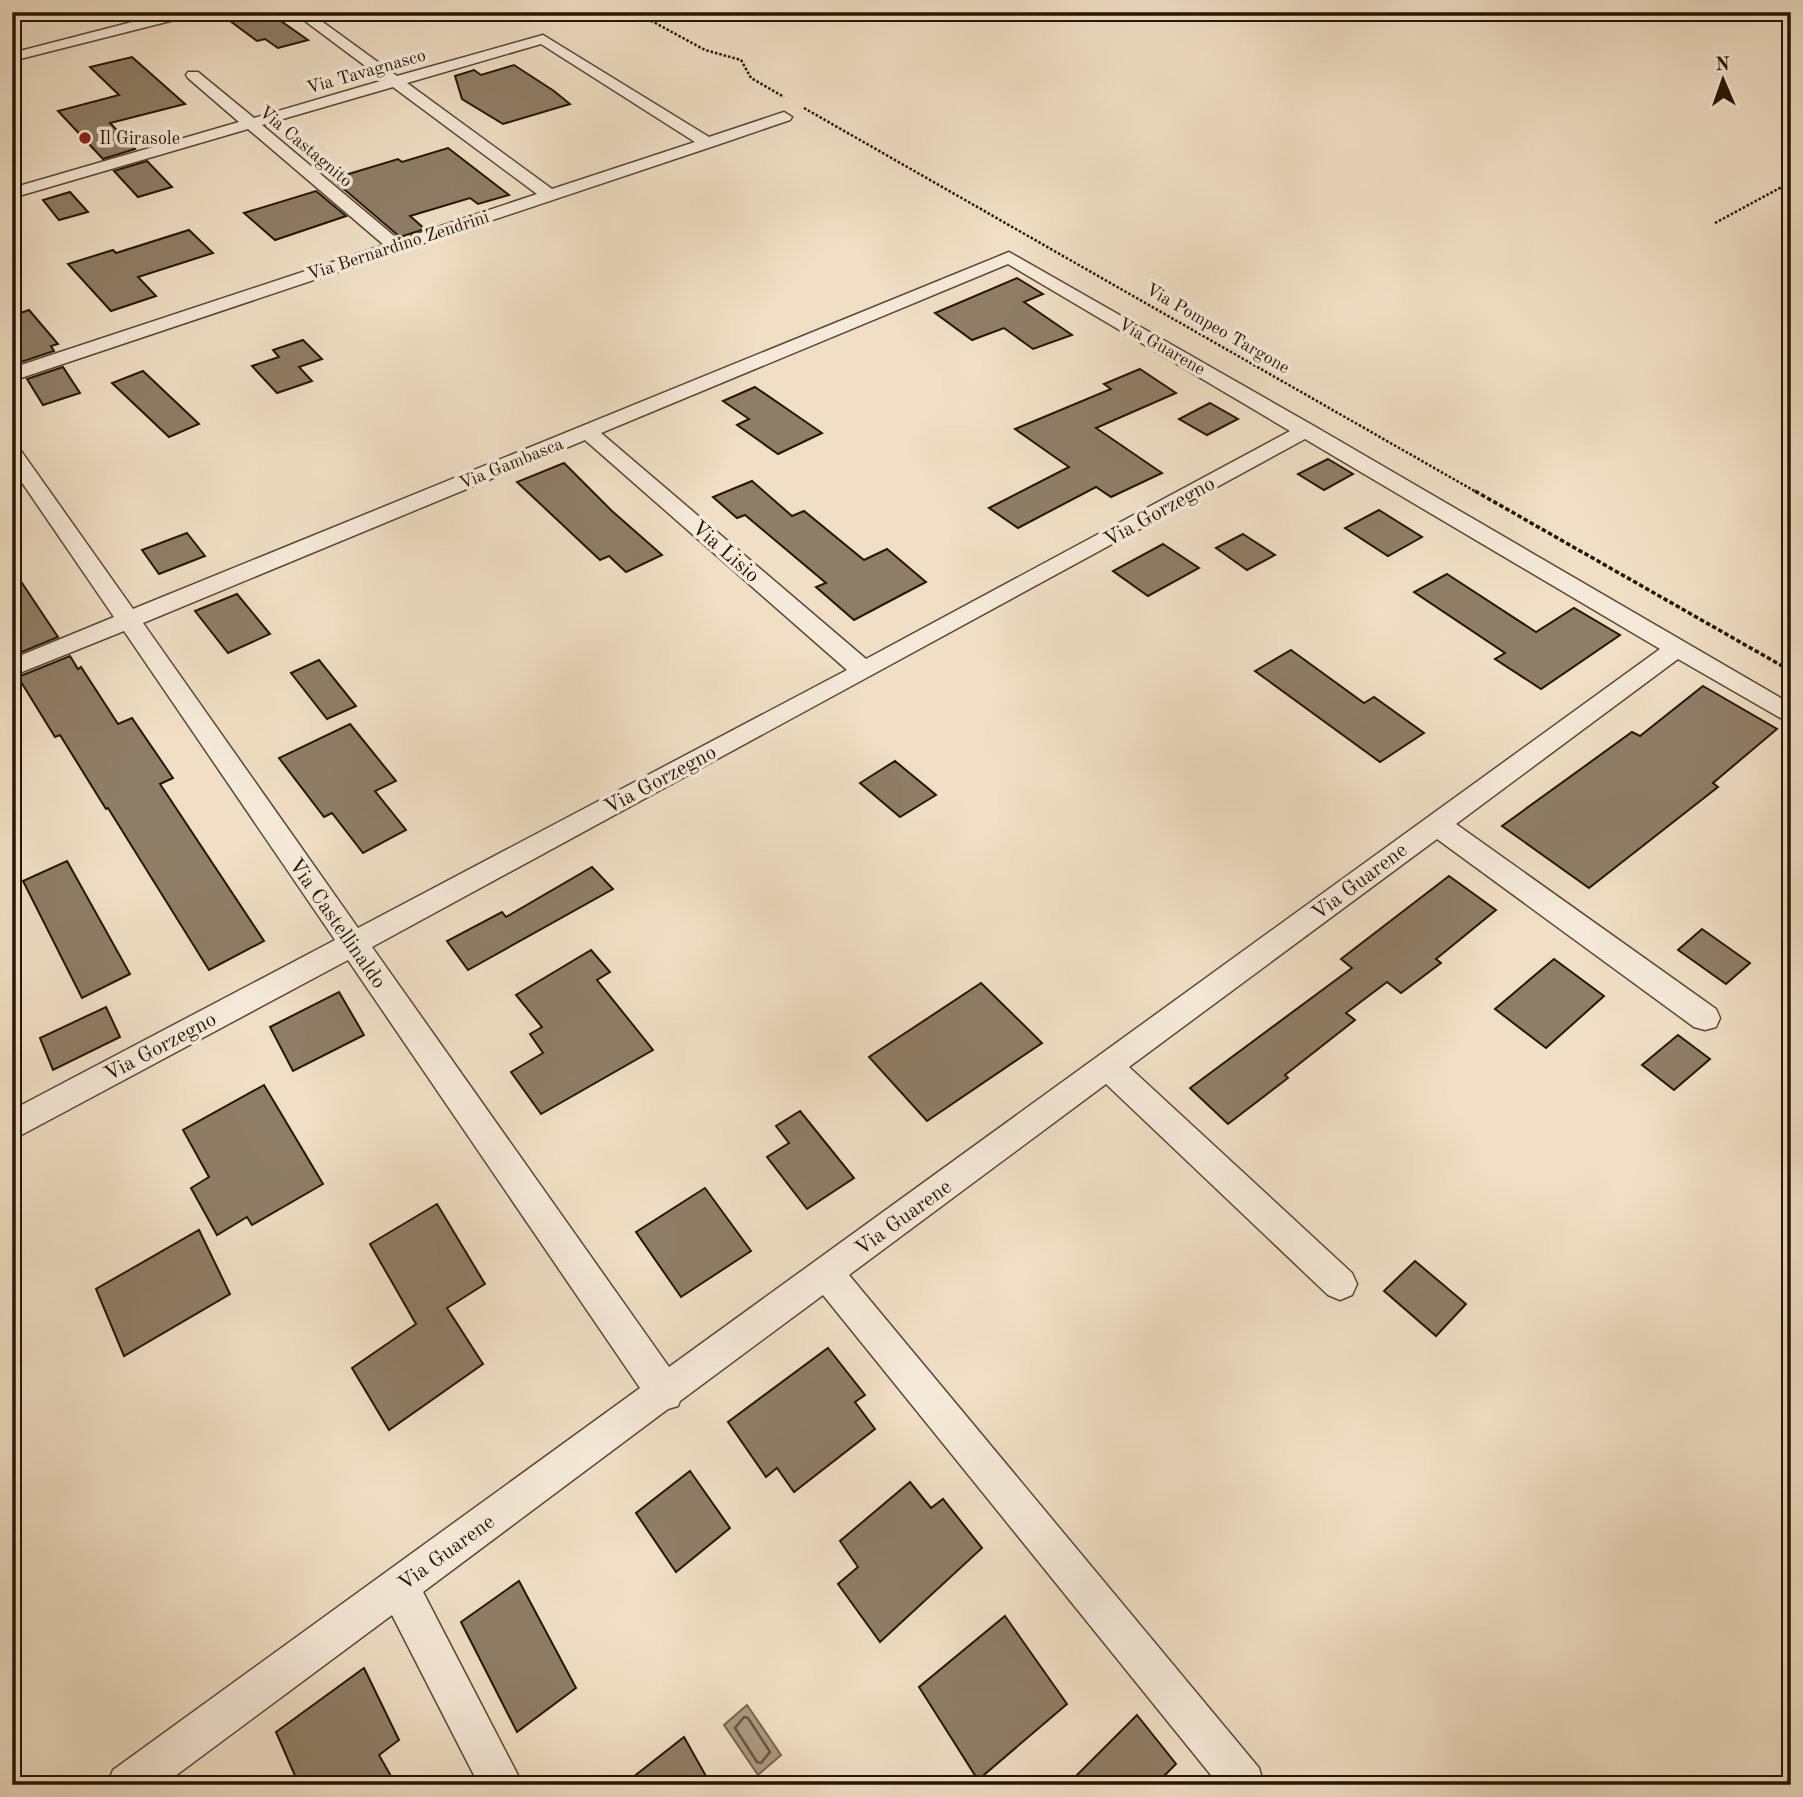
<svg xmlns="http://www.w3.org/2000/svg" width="1803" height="1797" font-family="'Old Standard TT',serif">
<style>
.water{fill:#ab9a82;stroke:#75654e;stroke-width:2}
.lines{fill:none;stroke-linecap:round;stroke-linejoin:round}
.shore{stroke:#685842;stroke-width:2.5}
.building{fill:#8f7e67;stroke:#251501;stroke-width:2}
.minor-casing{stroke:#584832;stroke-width:3}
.path-far1{stroke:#251501;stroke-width:2.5;stroke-dasharray:2.5 2;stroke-linecap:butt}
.path{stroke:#251501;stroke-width:3.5;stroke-dasharray:4.5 2.5;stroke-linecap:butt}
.minor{fill:#f5ead9;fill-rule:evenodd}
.poi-dot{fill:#8f2418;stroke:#f5ead9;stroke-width:2.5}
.labels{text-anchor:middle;stroke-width:7;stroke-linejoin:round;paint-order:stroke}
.far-street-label{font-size:18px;fill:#251501;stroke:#f5ead9}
.far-poi-label{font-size:18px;fill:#251501;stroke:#f5ead9;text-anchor:start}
.street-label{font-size:21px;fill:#251501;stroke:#f5ead9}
</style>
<rect width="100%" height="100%" fill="#f0dfc5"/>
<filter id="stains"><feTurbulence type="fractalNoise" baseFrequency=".00286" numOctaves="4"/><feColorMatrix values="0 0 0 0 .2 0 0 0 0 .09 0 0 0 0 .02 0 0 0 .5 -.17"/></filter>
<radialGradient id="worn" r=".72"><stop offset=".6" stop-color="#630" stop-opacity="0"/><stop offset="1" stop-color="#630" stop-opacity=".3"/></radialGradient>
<!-- water -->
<polygon class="water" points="747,1705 781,1755 758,1775 724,1725"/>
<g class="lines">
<!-- shore -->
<polygon class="shore" points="744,1717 748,1718 770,1752 761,1763 757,1762 735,1728"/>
</g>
<!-- building -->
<g class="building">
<polygon points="218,12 268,12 308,40 278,48 265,39 257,41"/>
<polygon points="132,57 185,104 110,123 135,149 103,159 58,111 119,95 90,67"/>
<polygon points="514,65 554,91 570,104 503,124 462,99 455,76 474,70 481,75"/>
<polygon points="448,148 509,195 478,204 470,198 410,216 425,229 400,237 332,179 398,159 402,162"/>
<polygon points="147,161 172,187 138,197 114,171"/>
<polygon points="316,191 346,216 275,240 244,213"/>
<polygon points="70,192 88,212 59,220 43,200"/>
<polygon points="189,230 213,253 138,277 156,296 111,311 68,264 113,250 116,253"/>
<polygon points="1017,278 1043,294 1024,302 1072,335 1033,349 1004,328 972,340 935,313"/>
<polygon points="29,310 58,344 51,346 54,351 18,363 12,353 12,316"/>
<polygon points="303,340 322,359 299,367 312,381 277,393 252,366 279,357 273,350"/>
<polygon points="63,367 80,393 43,405 27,379"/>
<polygon points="1140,369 1176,393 1096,428 1162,473 1111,497 1096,487 1018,528 989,508 1069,467 1015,429 1111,389 1104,384"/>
<polygon points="143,371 199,424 169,437 112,383"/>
<polygon points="755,387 822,433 778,454 737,425 749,419 723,401"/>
<polygon points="1210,403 1238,419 1207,435 1179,419"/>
<polygon points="1328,459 1353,474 1324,490 1298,474"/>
<polygon points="564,463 612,511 662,555 626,572 609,556 600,560 517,482"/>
<polygon points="752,481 792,516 804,511 864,560 887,549 926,582 854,620 816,587 826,583 745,515 737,518 713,497"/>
<polygon points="1379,510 1422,537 1388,556 1345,528"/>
<polygon points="187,533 205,556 159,574 142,550"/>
<polygon points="1243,534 1275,555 1247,570 1216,548"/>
<polygon points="1163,544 1199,568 1148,596 1113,571"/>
<polygon points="12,568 58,637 12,656"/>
<polygon points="1447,574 1536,632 1574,608 1620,635 1541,689 1495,659 1505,653 1414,592"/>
<polygon points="237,594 270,634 228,653 195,611"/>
<polygon points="1291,650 1364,703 1374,697 1424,733 1380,762 1255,671"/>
<polygon points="70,656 78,669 81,667 118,724 132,718 173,778 160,784 264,941 209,970 108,808 106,809 60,735 55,737 18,677"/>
<polygon points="319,660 356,706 327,719 291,673"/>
<polygon points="1703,686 1777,729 1713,783 1718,787 1589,888 1502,826 1632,732 1640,736"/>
<polygon points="350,724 396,781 375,791 406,830 363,853 332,813 324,817 279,758"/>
<polygon points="895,761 936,795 900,817 860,783"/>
<polygon points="67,861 130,974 82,998 23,881"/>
<polygon points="592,867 613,889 468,970 447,941 502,912 506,917"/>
<polygon points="1449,876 1496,910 1436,959 1441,963 1401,993 1387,982 1346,1013 1355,1020 1285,1075 1288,1078 1228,1124 1190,1088 1352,968 1341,959"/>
<polygon points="1702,929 1750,963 1726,984 1678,950"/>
<polygon points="591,950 610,972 597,980 653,1050 541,1114 511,1072 543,1053 530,1034 542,1027 516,995"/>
<polygon points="1554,959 1604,996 1546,1048 1495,1009"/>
<polygon points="981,983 1042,1043 927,1121 869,1057"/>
<polygon points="339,992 364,1035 293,1071 270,1027"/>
<polygon points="106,1007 120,1037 53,1070 40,1038"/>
<polygon points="1678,1035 1710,1059 1674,1090 1642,1065"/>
<polygon points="264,1085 323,1184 252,1225 247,1217 217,1235 191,1188 209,1177 183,1130"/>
<polygon points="800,1111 854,1178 807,1209 767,1157 789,1143 776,1126"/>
<polygon points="705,1188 751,1251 681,1297 636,1232"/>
<polygon points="437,1204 485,1284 447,1308 483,1364 389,1430 352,1368 416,1324 370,1244"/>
<polygon points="199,1230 230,1294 124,1356 96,1289"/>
<polygon points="1415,1261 1466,1304 1436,1336 1384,1291"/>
<polygon points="828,1348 865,1395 855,1402 875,1429 794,1492 777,1468 766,1477 728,1422"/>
<polygon points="690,1471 730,1528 676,1572 636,1513"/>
<polygon points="910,1482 931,1508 943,1499 982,1548 880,1642 838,1584 858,1567 840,1541"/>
<polygon points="519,1581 576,1688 517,1732 461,1622"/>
<polygon points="1005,1616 1067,1704 978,1780 919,1687"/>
<polygon points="364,1668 399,1740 379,1755 396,1785 299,1785 276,1732"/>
<polygon points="1137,1715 1176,1764 1155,1785 1067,1785"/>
<polygon points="684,1737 711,1785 623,1785"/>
</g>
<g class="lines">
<defs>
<g id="minor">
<polygon points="171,12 196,12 194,15 12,61 12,53"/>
<path d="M293,12H309L397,76L543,35L709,137L784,112L792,117L790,120L714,146L12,381V368L384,245L248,129L12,198V188L239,122L188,78L186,75L188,72H198L254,118L384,80ZM541,44L695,142L552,189L407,83ZM393,87L537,194L399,240L262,125Z"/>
<path d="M1009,252L1314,426L1791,704V724L1678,659L1456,824L1716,1009L1720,1018L1716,1027L1705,1030L1694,1027L1437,839L1129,1067L1352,1273L1357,1284L1352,1295L1340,1300L1328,1295L1106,1084L849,1275L1259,1768L1264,1785H1219L823,1295L680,1401L678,1406L668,1409L423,1592L523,1785H479L392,1615L163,1785H107L113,1770L640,1388L348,960L12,1140V1110L335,940L124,631L12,676V659L114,617L12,468V446L19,448L133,609ZM1008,264L1290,431L866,659L601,433ZM1305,439L1660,649L669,1367L372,947ZM585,440L847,670L358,928L143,623Z"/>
</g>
</defs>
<!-- minor casing -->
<use href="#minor" class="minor-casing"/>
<!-- path-far1 -->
<g class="path-far1">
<polyline points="635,12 705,50 741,60 751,78 784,97"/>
<polyline points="804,108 1478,493"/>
<polyline points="1715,223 1791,182"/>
</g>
<!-- path -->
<polyline class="path" points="1475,491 1791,671"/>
<!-- minor -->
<use href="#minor" class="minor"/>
</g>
<!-- markers -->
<circle class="poi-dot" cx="85" cy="138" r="7"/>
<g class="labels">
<!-- far-street labels -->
<g class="far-street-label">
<text transform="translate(366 71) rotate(-16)" y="6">Via Tavagnasco</text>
<text transform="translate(306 146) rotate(40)" y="6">Via Castagnito</text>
<text transform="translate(398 245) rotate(-18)" y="6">Via Bernardino Zendrini</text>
<text transform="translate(1218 328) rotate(30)" y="6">Via Pompeo Targone</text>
<text transform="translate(1162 346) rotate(30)" y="6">Via Guarene</text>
<text transform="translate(511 463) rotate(-22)" y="6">Via Gambasca</text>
</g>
<!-- far-poi labels -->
<g class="far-poi-label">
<text x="99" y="144">Il Girasole</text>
</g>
<!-- street labels -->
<g class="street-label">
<text transform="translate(1159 511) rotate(-29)" y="7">Via Gorzegno</text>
<text transform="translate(726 551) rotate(41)" y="7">Via Lisio</text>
<text transform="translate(660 779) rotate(-28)" y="7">Via Gorzegno</text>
<text transform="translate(1359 881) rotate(-37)" y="7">Via Guarene</text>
<text transform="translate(338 923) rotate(55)" y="7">Via Castellinaldo</text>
<text transform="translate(160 1046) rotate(-28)" y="7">Via Gorzegno</text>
<text transform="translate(903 1217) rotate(-36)" y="7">Via Guarene</text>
<text transform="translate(446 1552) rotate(-36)" y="7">Via Guarene</text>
</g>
</g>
<!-- margin -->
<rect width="1803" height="1797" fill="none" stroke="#f0dfc5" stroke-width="42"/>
<rect x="14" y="14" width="1775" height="1769" fill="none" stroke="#251501" stroke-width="3.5"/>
<rect x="21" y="21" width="1761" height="1755" fill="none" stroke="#251501" stroke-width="2"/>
<!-- north arrow -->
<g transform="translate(1723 80) rotate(358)" stroke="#f5ead9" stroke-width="5" paint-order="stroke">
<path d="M0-5L12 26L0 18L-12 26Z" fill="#251501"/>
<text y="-10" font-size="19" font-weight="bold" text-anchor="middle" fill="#251501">N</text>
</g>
<rect width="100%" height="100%" filter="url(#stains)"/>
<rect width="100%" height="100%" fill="url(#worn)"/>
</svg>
